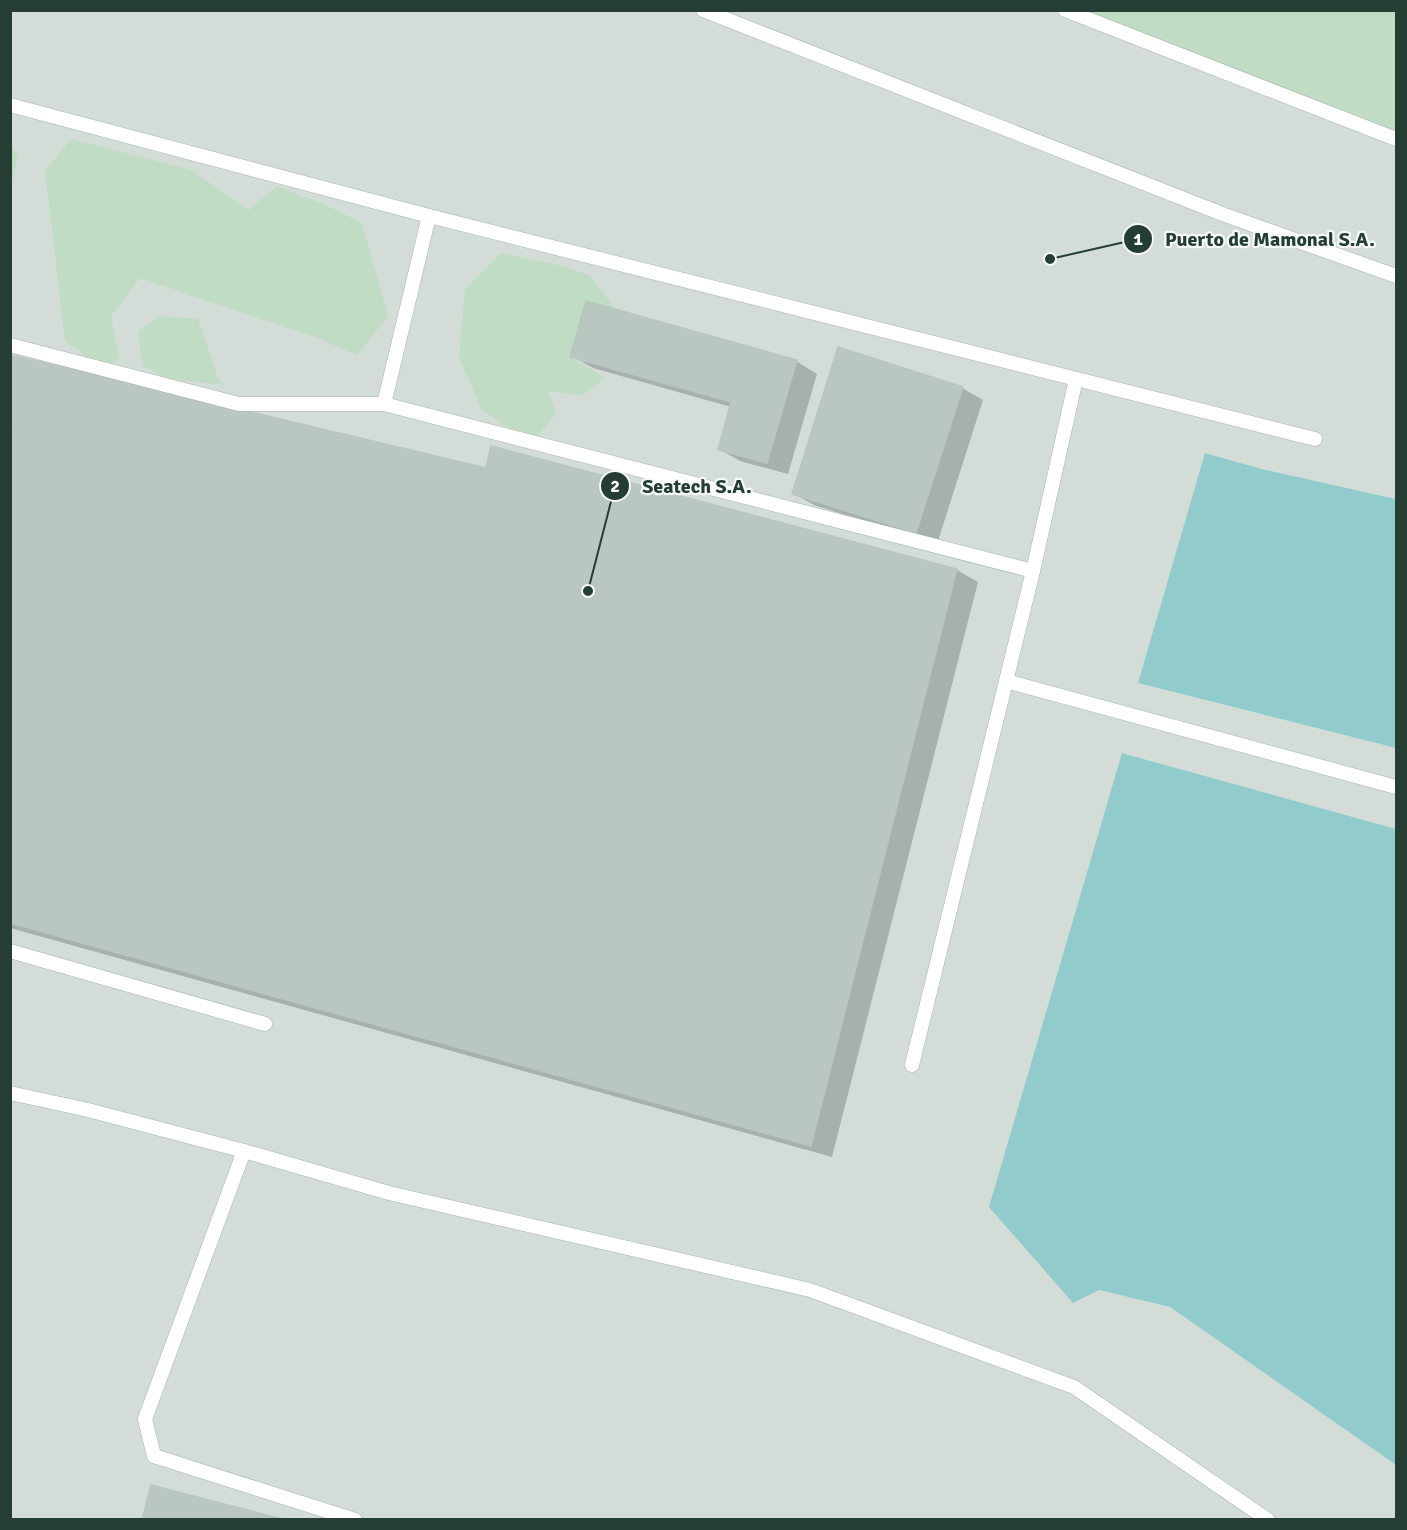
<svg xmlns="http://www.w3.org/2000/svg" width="1407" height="1530" font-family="Signika,sans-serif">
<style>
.built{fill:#d3dcd7}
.green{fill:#c0dcc4}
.water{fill:#92cbcc}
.shadow{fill:#0003}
.building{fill:#bac7c1;stroke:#b7c6be;stroke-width:1.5}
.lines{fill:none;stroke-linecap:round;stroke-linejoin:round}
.service-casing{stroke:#a8b5ae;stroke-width:15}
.service{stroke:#fff;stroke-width:14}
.leader{fill:none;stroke:#253d33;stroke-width:2}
.callout-dot{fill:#253d33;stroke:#f5f9f7;stroke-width:2}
.mark-label{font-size:18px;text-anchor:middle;font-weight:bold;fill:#fff}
.callout-label{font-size:20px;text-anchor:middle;font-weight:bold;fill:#253d33;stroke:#f5f9f7;stroke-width:4.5;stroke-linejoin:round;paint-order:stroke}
</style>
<rect width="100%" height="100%" fill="#e5ede8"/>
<!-- built -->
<polygon class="built" points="10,11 1396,11 1396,499 1262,469 1206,453 1138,683 1396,748 1396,829 1122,753 1099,1290 1170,1307 1396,1465 1396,1519 11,1519"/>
<!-- green -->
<g class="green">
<polygon points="1078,11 1396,11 1396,132"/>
<polygon points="71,139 191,170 249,210 277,186 330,207 362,223 388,316 357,355 310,335 140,278 111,316 119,359 101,368 65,340 45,171"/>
<polygon points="11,146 18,156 11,184"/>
<polygon points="501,253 563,266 591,276 615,309 586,301 571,357 605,378 582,395 548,391 556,413 532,443 482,410 459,358 465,289"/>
<polygon points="159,316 198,319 218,378 225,385 168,379 143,366 138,332"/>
</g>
<!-- water -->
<g class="water">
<polygon points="1205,453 1262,469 1396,499 1396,748 1138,683"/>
<polygon points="1122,753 1396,829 1396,1465 1170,1307 1099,1290 1073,1303 989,1207"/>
</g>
<!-- shadow -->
<g class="shadow">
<polygon points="572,356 796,361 817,374 788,474 740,461 719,449 731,407 593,368"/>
<polygon points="10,357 487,470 957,570 978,582 832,1157 10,928"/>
<polygon points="962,388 983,400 937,544 814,505 793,493"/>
</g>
<!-- building -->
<g class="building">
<polygon points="586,301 797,360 767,463 718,450 731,402 570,357"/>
<polygon points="838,347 963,387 916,533 792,494"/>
<polygon points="10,355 33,360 10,446"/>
<polygon points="33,360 486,468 491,446 957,569 811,1146 10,923 10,447"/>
<polygon points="151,1485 286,1520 142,1520"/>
</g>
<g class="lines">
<defs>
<g id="service">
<polyline points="703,10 1225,215 1396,276"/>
<polyline points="1065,10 1396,139"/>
<polyline points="10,105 429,216 1315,439"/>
<polyline points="10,345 239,404 384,404 1033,571"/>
<polyline points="384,404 429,216"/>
<polyline points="1006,681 1396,787"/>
<polyline points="10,951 265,1024"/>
<polyline points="912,1065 1033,571 1076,379"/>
<polyline points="10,1093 88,1110 244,1151 389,1193 810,1290 1074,1387 1268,1520"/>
<polyline points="244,1151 145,1419 154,1456 355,1520"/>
</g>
</defs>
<!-- service casing -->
<use href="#service" class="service-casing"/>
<!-- service -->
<use href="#service" class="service"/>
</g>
<!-- callouts -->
<path class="leader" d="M1050 259L1138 239M588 591L615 486"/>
<g class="callout-dot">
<circle cx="1050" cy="259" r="6"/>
<circle cx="588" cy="591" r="6"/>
<circle cx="1138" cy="239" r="15"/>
<circle cx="615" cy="486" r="15"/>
</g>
<g class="mark-label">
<text x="1138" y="245">1</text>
<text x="615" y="492">2</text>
</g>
<g class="callout-label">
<text x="1270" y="246">Puerto de Mamonal S.A.</text>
<text x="697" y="493">Seatech S.A.</text>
</g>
<!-- border -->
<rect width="1407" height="1530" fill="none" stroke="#253d33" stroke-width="24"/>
</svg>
